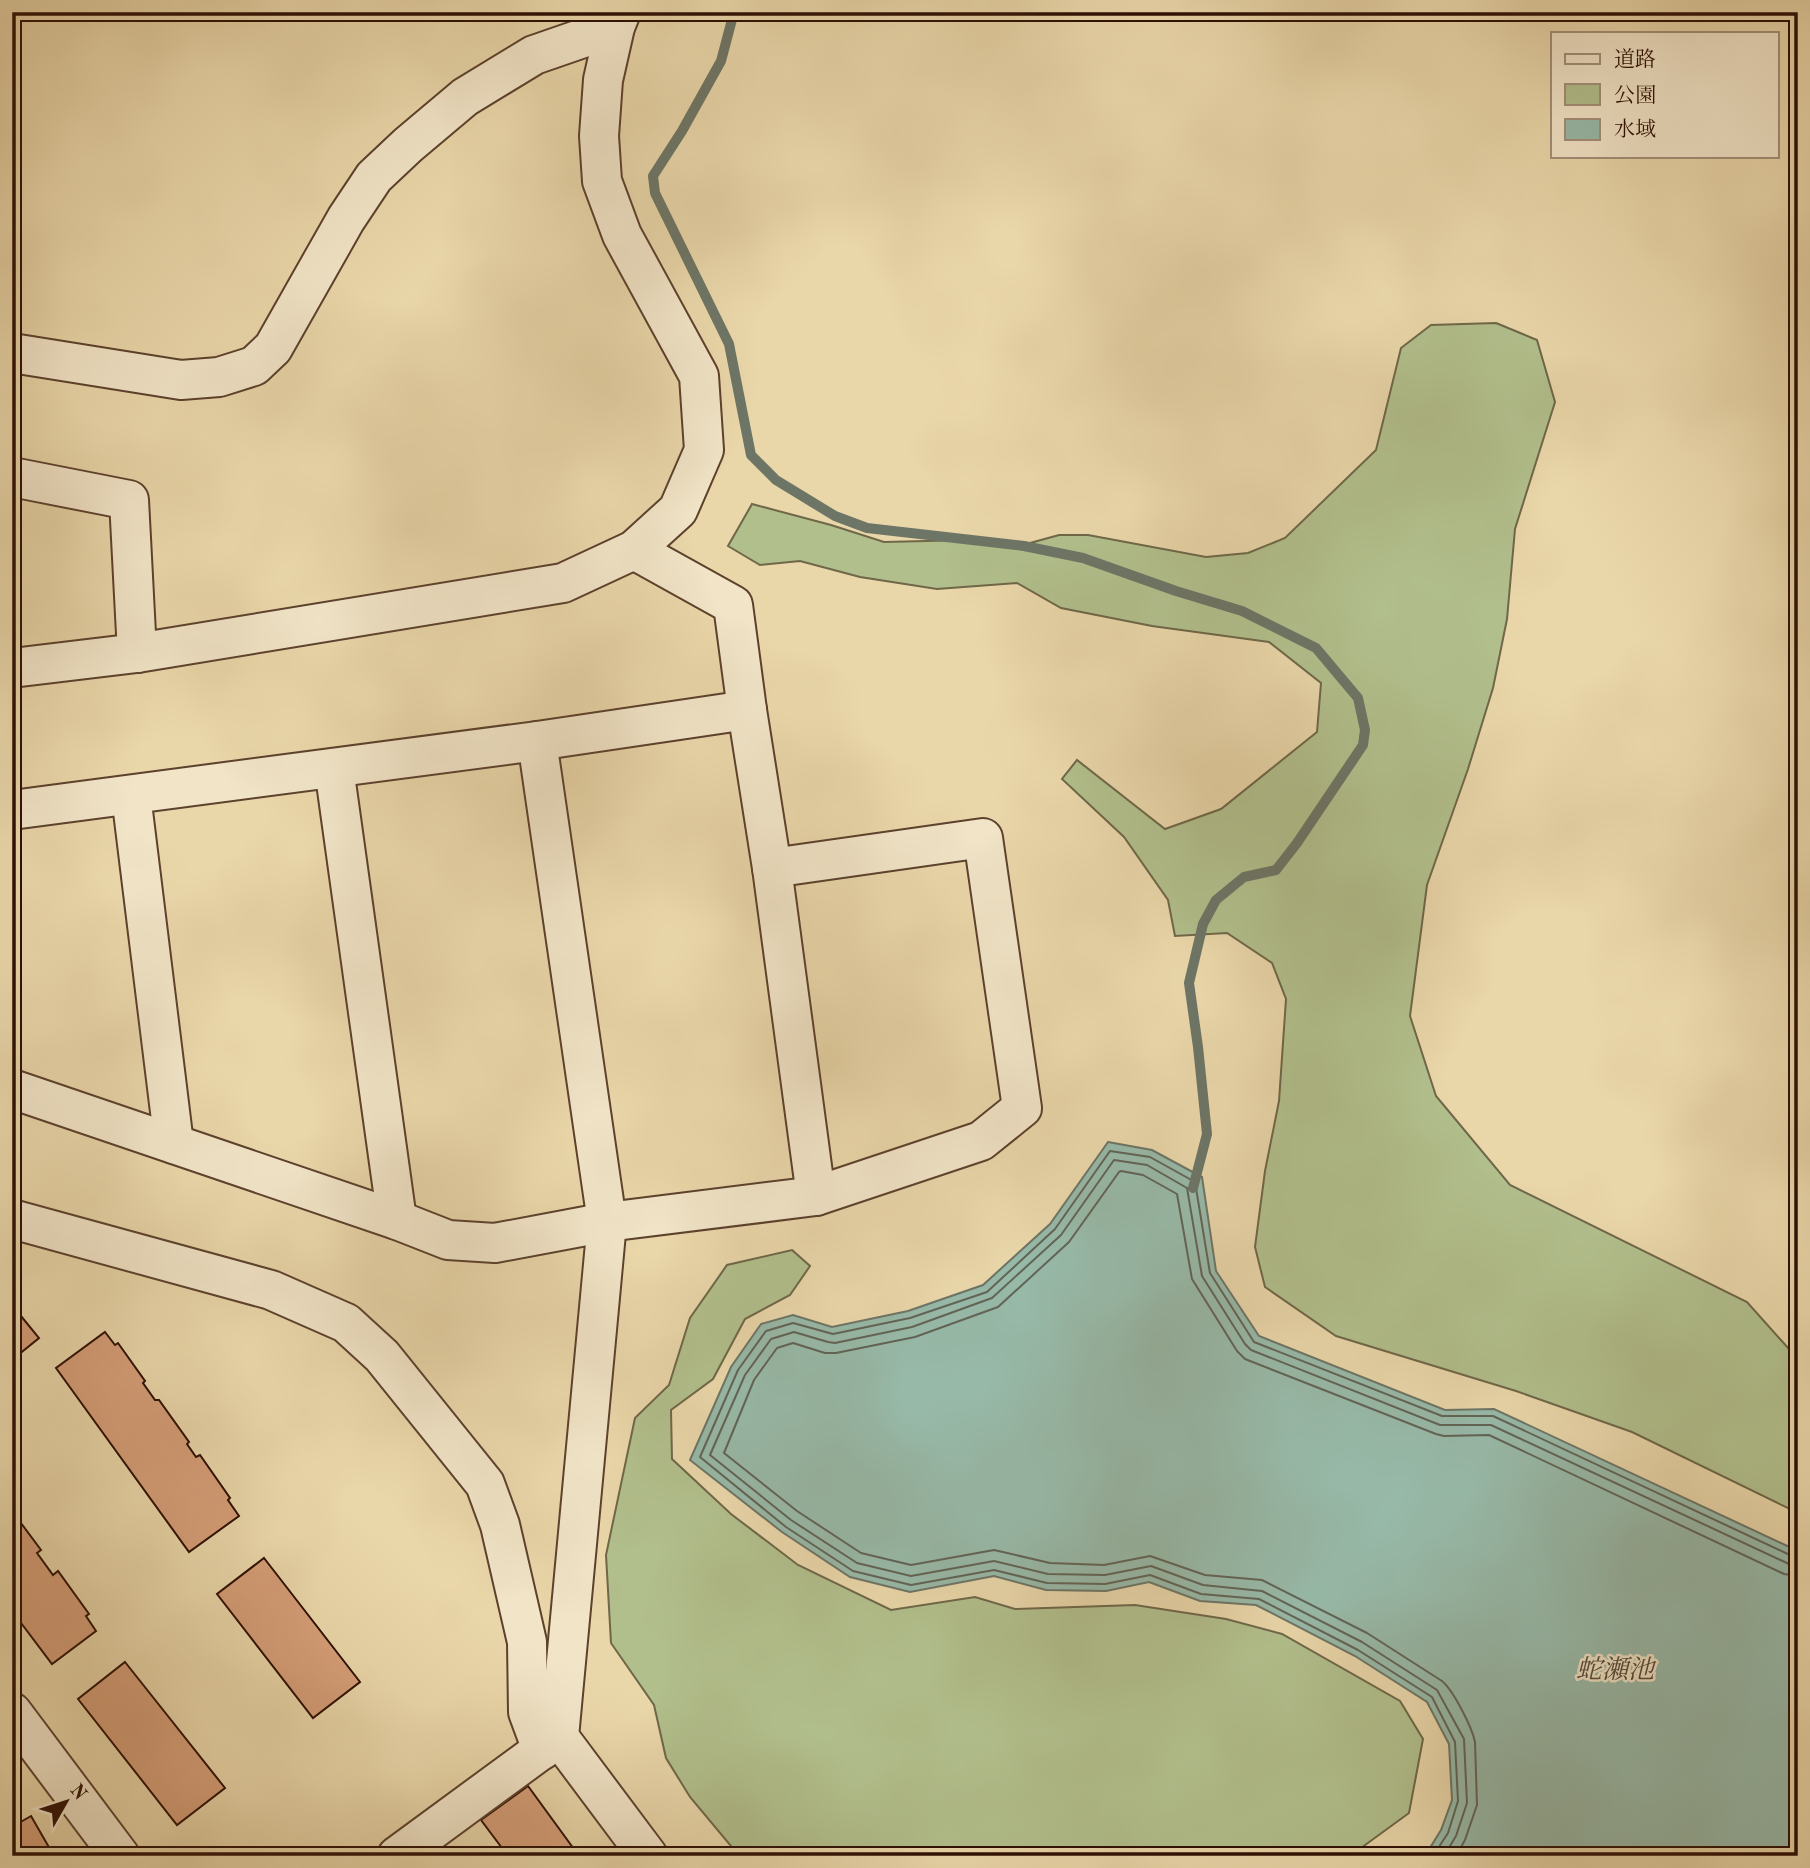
<svg xmlns="http://www.w3.org/2000/svg" width="1810" height="1868" font-family="'Old Standard TT','Noto Serif JP',serif">
<style>
.green{fill:#b1bf8c;stroke:#6f6748;stroke-width:2}
.water{fill:#97b9a8;stroke:#6d7566;stroke-width:2}
.lines{fill:none;stroke-linecap:round;stroke-linejoin:round}
.shore{stroke:#626456;stroke-width:2}
.stream{stroke:#6d7566;stroke-width:10}
.building{fill:#d59e78;stroke:#2d0f04;stroke-width:2}
.minor-casing{stroke:#5c412d;stroke-width:42}
.minor{stroke:#f1e4c7;stroke-width:38}
.labels{text-anchor:middle;stroke-width:5;stroke-linejoin:round;paint-order:stroke}
.water-label{font-size:26px;font-style:italic;fill:#524a3d;stroke:#f1e4c7}
</style>
<rect width="100%" height="100%" fill="#e9d6a9"/>
<filter id="stains"><feTurbulence type="fractalNoise" baseFrequency=".00286" numOctaves="4"/><feColorMatrix values="0 0 0 0 .2 0 0 0 0 .09 0 0 0 0 .02 0 0 0 .5 -.17"/></filter>
<radialGradient id="worn" r=".72"><stop offset=".6" stop-color="#630" stop-opacity="0"/><stop offset="1" stop-color="#630" stop-opacity=".3"/></radialGradient>
<!-- green -->
<g class="green">
<polygon points="1496,323 1537,340 1555,402 1515,529 1507,619 1493,688 1468,769 1427,885 1410,1016 1436,1096 1510,1185 1747,1302 1798,1359 1798,1513 1632,1432 1516,1391 1336,1336 1265,1287 1255,1247 1265,1171 1279,1101 1286,999 1272,963 1227,933 1175,936 1168,900 1124,837 1062,779 1077,760 1165,829 1221,809 1317,732 1321,683 1269,642 1152,626 1061,608 1017,583 937,589 860,577 800,561 760,565 728,546 752,504 831,525 884,542 968,540 1012,548 1059,535 1088,535 1206,557 1248,553 1285,538 1376,450 1401,348 1431,325"/>
<polygon points="792,1250 810,1266 790,1295 745,1319 713,1379 671,1410 672,1459 731,1514 798,1565 891,1610 975,1597 1015,1609 1135,1605 1226,1619 1282,1634 1400,1701 1423,1739 1409,1813 1350,1856 735,1856 731,1846 690,1797 666,1758 654,1705 611,1643 606,1555 635,1418 669,1385 690,1318 727,1265"/>
</g>
<!-- water -->
<polygon class="water" points="1108,1142 1152,1150 1202,1177 1216,1271 1259,1336 1445,1410 1494,1409 1798,1551 1798,1856 1422,1856 1428,1851 1441,1830 1452,1800 1449,1744 1427,1702 1355,1656 1256,1605 1200,1601 1149,1582 1106,1591 1046,1590 994,1576 910,1592 850,1577 782,1532 690,1460 731,1367 761,1324 793,1315 832,1327 908,1311 983,1285 1050,1224"/>
<g class="lines">
<!-- shore -->
<g class="shore">
<polyline points="1433,1856 1448,1833 1458,1801 1455,1742 1432,1697 1358,1650 1259,1599 1201,1594 1150,1575 1105,1584 1047,1583 994,1570 911,1585 853,1571 786,1527 700,1457 738,1370 766,1331 793,1323 833,1334 910,1318 987,1292 1055,1229 1110,1151 1150,1157 1195,1182 1210,1273 1254,1342 1442,1416 1493,1416 1792,1556 1798,1557"/>
<polyline points="1444,1856 1456,1836 1467,1803 1464,1739 1437,1690 1362,1642 1262,1591 1203,1585 1151,1566 1105,1575 1048,1574 994,1561 911,1576 857,1563 791,1520 710,1455 745,1375 771,1339 794,1332 828,1342 835,1343 912,1327 992,1298 1061,1235 1114,1160 1147,1165 1187,1188 1202,1276 1245,1344 1251,1350 1440,1425 1491,1425 1789,1564 1798,1566"/>
<path d="M1456,1856L1465,1840L1477,1805L1475,1742C1472,1727 1453,1690 1442,1681L1367,1633L1262,1580L1205,1575L1150,1556L1104,1565L1050,1563L994,1550L911,1565L861,1553L797,1511L724,1453L754,1380L777,1348L793,1343L825,1353H836L915,1337L998,1307L1069,1242L1119,1172L1121,1171L1143,1175L1177,1194L1192,1279L1237,1351L1245,1359L1436,1434L1444,1436L1489,1435L1784,1574L1798,1576"/>
</g>
<!-- stream -->
<polyline class="stream" points="734,12 721,61 682,131 653,176 655,193 729,344 751,455 776,480 835,516 867,528 1024,546 1083,558 1176,591 1242,611 1316,648 1358,698 1365,730 1363,745 1297,843 1276,870 1244,877 1216,900 1203,924 1189,983 1198,1047 1207,1134 1193,1188"/>
</g>
<!-- building -->
<g class="building">
<polygon points="12,1305 39,1338 12,1360"/>
<polygon points="105,1332 115,1345 118,1343 145,1381 143,1383 155,1400 159,1400 189,1442 187,1444 196,1457 200,1455 230,1498 228,1500 239,1516 189,1552 56,1368"/>
<polygon points="12,1511 41,1550 37,1553 53,1575 58,1571 89,1614 86,1616 96,1631 52,1664 12,1611"/>
<polygon points="264,1558 360,1682 313,1718 217,1594"/>
<polygon points="125,1662 225,1788 177,1825 78,1699"/>
<polygon points="528,1786 579,1856 508,1856 481,1820"/>
<polygon points="31,1816 54,1856 12,1856 12,1827"/>
</g>
<g class="lines">
<defs>
<g id="minor">
<polyline points="12,353 181,380 219,377 254,366 273,348 346,219 374,177 408,145 465,97 534,55 615,27"/>
<polyline points="12,477 129,500 137,653"/>
<polyline points="634,550 733,605 747,710 772,868 816,1196"/>
<polyline points="12,668 137,653 563,583 634,550 678,510 704,450 699,376 622,235 602,181 599,136 603,80 615,27 621,12"/>
<polyline points="537,741 607,1222 559,1737 648,1856"/>
<polyline points="334,768 397,1220"/>
<polyline points="131,795 174,1144"/>
<polyline points="12,810 537,741 747,710"/>
<polyline points="12,1089 397,1220 448,1240 495,1243 607,1222 816,1196 981,1141 1022,1108 983,838 772,868"/>
<polyline points="12,1219 271,1290 346,1323 382,1356 485,1484 500,1525 527,1642 528,1712 542,1750"/>
<polyline points="12,1712 120,1856"/>
<polyline points="397,1856 559,1737"/>
</g>
</defs>
<!-- minor casing -->
<use href="#minor" class="minor-casing"/>
<!-- minor -->
<use href="#minor" class="minor"/>
</g>
<g class="labels">
<!-- water labels -->
<g class="water-label">
<text x="1615" y="1678">蛇瀬池</text>
</g>
</g>
<!-- margin -->
<rect width="1810" height="1868" fill="none" stroke="#e9d6a9" stroke-width="42"/>
<rect x="14" y="14" width="1782" height="1840" fill="none" stroke="#2d0f04" stroke-width="3.5"/>
<rect x="21" y="21" width="1768" height="1826" fill="none" stroke="#2d0f04" stroke-width="2"/>
<!-- legend -->
<rect x="1551" y="32" width="228" height="126" fill="#f1e4c7" stroke="#a38f79" stroke-width="2"/>
<rect x="1565" y="54" width="35" height="10" fill="#f1e4c7" stroke="#a38f79" stroke-width="2"/>
<text x="1614" y="66" font-size="21" fill="#2d0f04">道路</text>
<rect x="1565" y="84" width="35" height="21" fill="#b1bf8c" stroke="#a38f79" stroke-width="2"/>
<text x="1614" y="102" font-size="21" fill="#2d0f04">公園</text>
<rect x="1565" y="119" width="35" height="21" fill="#97b9a8" stroke="#a38f79" stroke-width="2"/>
<text x="1614" y="136" font-size="21" fill="#2d0f04">水域</text>
<!-- north arrow -->
<g transform="translate(66 1802) rotate(51)" stroke="#f1e4c7" stroke-width="5" paint-order="stroke">
<path d="M0-5L12 26L0 18L-12 26Z" fill="#2d0f04"/>
<text y="-10" font-size="19" font-weight="bold" text-anchor="middle" fill="#2d0f04">N</text>
</g>
<rect width="100%" height="100%" filter="url(#stains)"/>
<rect width="100%" height="100%" fill="url(#worn)"/>
</svg>
